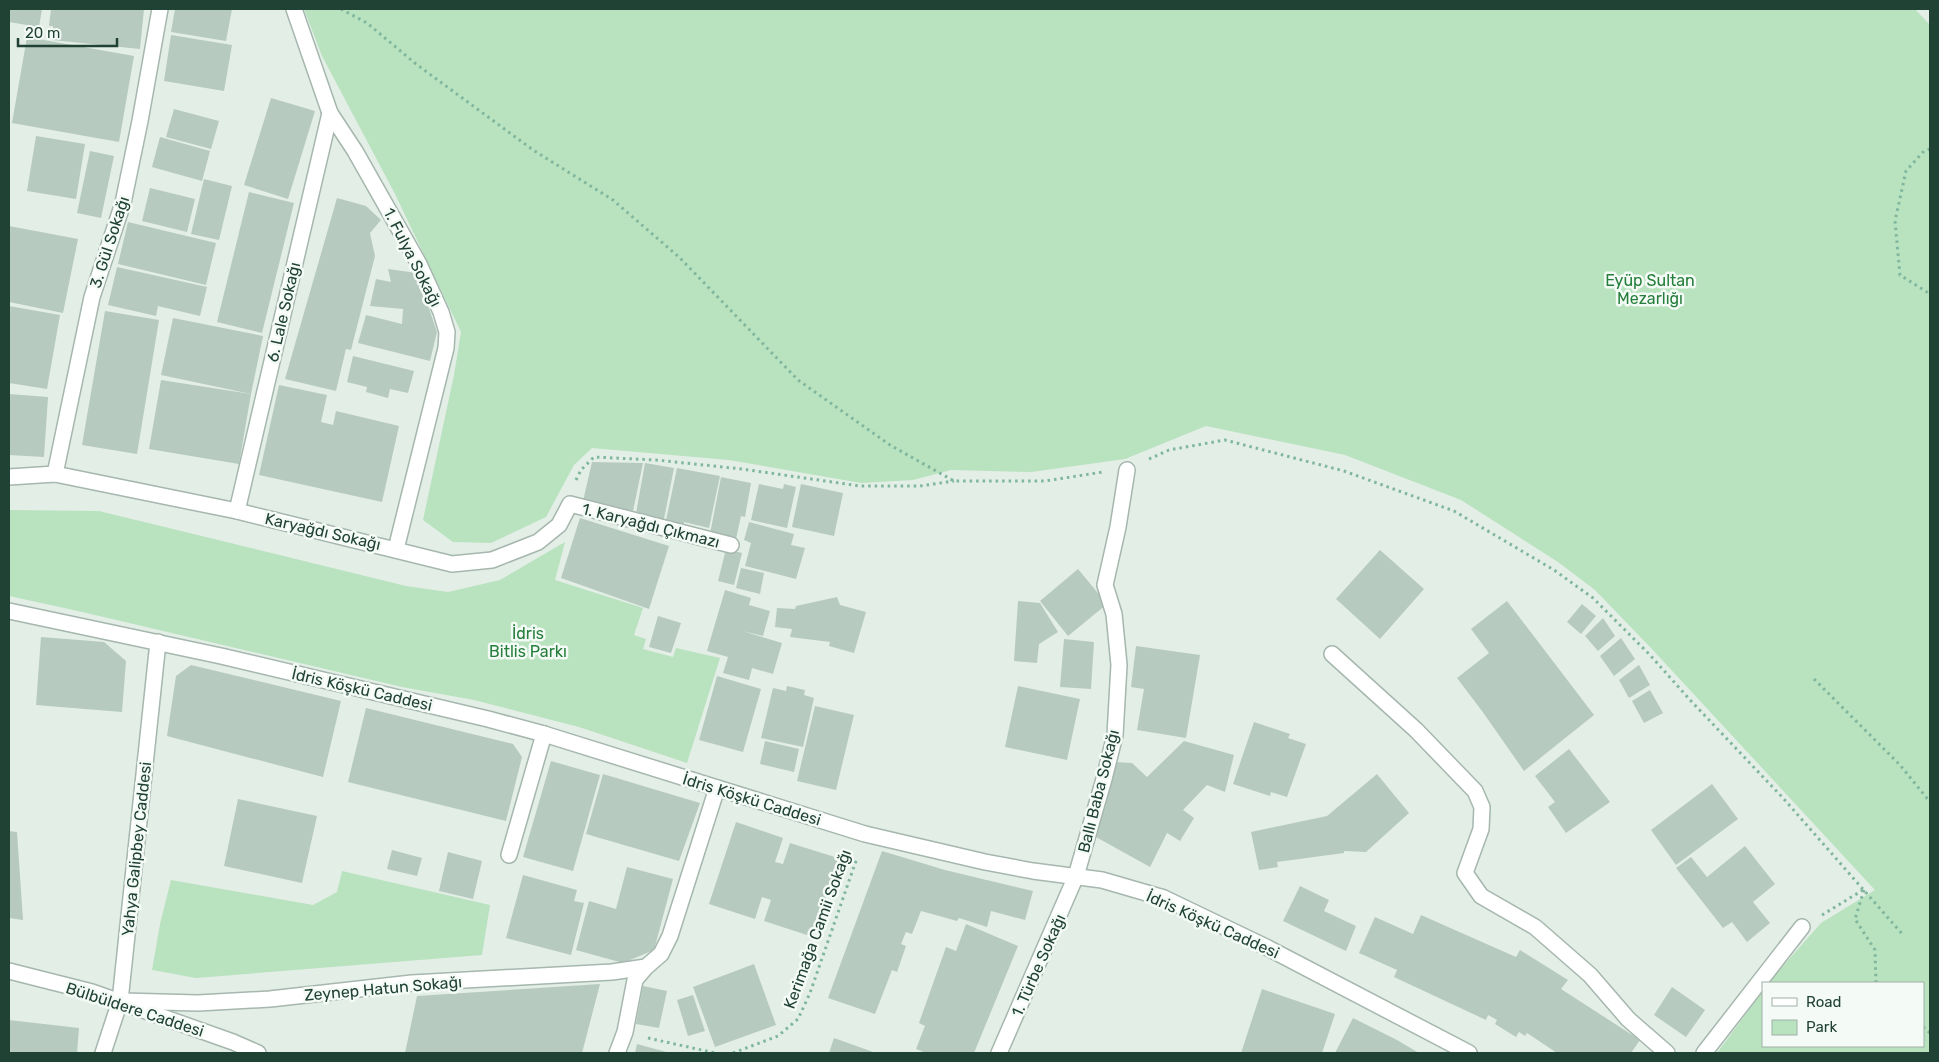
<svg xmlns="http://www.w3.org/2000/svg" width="1939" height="1062" font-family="Rubik,sans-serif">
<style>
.green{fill:#b9e2bf}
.building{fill:#b7cac0}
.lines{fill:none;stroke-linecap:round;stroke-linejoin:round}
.service-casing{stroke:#a5b7ae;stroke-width:18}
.minor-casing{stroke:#a5b7ae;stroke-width:18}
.tertiary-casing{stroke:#a5b7ae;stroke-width:18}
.path{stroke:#7fb69d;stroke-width:3;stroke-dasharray:2.5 4;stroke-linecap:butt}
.service{stroke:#fff;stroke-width:15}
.minor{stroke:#fff;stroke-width:15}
.tertiary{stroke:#fff;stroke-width:15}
.labels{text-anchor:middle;stroke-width:5;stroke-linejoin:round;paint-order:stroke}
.street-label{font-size:16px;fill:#204234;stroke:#f4faf6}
.park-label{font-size:16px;fill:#257e3b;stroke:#f4faf6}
</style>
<rect width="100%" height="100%" fill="#e3eee7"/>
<!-- green -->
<g class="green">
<polygon points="304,9 1915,9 1930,25 1930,1053 1717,1053 1763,991 1763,1046 1923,1046 1923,983 1768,983 1821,923 1875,890 1651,648 1595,590 1558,562 1461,500 1345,455 1206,426 1125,459 1031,472 951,470 913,480 861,483 729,460 592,448 574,465 546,517 491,543 453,542 423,520 454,375 461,332 394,192 322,56"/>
<polygon points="9,510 99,511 406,586 448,592 500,580 565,542 555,580 643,608 634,635 646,639 643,649 673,657 676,648 720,658 687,763 579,727 474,700 402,687 78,611 9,596"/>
<polygon points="342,871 490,905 482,955 196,978 152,970 160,924 171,880 313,905 337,892"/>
</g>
<!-- building -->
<g class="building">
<polygon points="9,9 42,9 39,27 9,22"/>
<polygon points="51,9 144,9 140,49 52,40 53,26 49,26"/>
<polygon points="175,9 232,9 226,41 171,32"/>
<polygon points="171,35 232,45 224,91 164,81"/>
<polygon points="27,37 134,56 119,142 12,123"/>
<polygon points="271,98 315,111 288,199 244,185"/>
<polygon points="174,109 219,121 211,149 166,137"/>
<polygon points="36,136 85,144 76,199 27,191"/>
<polygon points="160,137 210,151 202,181 152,167"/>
<polygon points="90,151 114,156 101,218 77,213"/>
<polygon points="204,179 232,186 219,240 191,234"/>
<polygon points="150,188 195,199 187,232 142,221"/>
<polygon points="249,192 294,203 262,333 217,322"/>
<polygon points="337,198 366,206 381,220 370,233 375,256 351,350 346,349 336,391 285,379"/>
<polygon points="128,222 216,243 206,285 118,264"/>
<polygon points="9,226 78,239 63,313 9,302"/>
<polygon points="117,267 207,287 200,316 158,306 156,316 108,305"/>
<polygon points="388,269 417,273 437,332 430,361 358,343 366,315 402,324 403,309 370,306 376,279 391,282"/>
<polygon points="9,306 60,315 47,389 9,383"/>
<polygon points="105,311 159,320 137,454 82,445"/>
<polygon points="173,318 263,336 251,394 161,375"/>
<polygon points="353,356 414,371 408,393 390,389 388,398 366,392 367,387 347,382"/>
<polygon points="161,380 251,394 239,464 149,449"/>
<polygon points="279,385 327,395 321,422 333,425 336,411 399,426 382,502 259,475"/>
<polygon points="9,394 48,397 44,457 9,455"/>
<polygon points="592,462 643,463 633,511 583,501"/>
<polygon points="645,463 674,468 663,524 635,519"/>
<polygon points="677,468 720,476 709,528 684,522 683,529 665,525"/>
<polygon points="721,477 751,483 745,517 741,516 736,539 710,534"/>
<polygon points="759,484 783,489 784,484 796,487 787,528 751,520"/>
<polygon points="801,484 843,493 834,536 792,527"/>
<polygon points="580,518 669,546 649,609 561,578"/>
<polygon points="749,522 794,534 791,545 805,548 796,579 745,566 751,543 744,540"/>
<polygon points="726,549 742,553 734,585 718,581"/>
<polygon points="1380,550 1424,589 1380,639 1336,599"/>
<polygon points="741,568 764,573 760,594 736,588"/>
<polygon points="1078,569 1107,604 1068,636 1040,601"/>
<polygon points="725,590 751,598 749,605 770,611 763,636 742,631 782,643 773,674 752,668 749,680 723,673 728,657 707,651"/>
<polygon points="837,597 840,605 866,612 854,653 829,646 830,642 790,637 792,629 775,627 777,608 795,609 796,606"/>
<polygon points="1018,601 1040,603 1058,632 1039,644 1037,663 1014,661"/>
<polygon points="1507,601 1594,715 1524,771 1482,711 1457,678 1489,653 1471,629"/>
<polygon points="1582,604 1596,616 1581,634 1567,622"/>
<polygon points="658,616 681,623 671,653 649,647"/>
<polygon points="1603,618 1615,636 1598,651 1585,636"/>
<polygon points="41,637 104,642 126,661 122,712 36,705"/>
<polygon points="1621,638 1635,659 1614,676 1600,656"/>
<polygon points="1064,639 1094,642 1091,689 1060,687"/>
<polygon points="1136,646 1200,655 1186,738 1137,730 1144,689 1131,687"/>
<polygon points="191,665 341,701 323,777 167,736 176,676"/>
<polygon points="1639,665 1650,685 1629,698 1619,680"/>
<polygon points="717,676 761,689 743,752 699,740"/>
<polygon points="787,686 805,690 804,695 814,698 803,747 761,738 773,688 786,691"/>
<polygon points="1018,686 1080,699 1067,760 1005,747"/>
<polygon points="1650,690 1663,713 1644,723 1632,701"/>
<polygon points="815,706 854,715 836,790 797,781"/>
<polygon points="366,708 513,744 522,757 506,821 348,782"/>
<polygon points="1254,722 1290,734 1288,738 1306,744 1287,797 1271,792 1270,796 1233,784"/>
<polygon points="765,741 799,749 794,772 760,764"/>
<polygon points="1184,741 1234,755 1225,792 1207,785 1183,810 1194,818 1180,841 1167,833 1150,867 1096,837 1099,814 1106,800 1101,797 1116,762 1132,763 1147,777"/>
<polygon points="1569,749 1610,802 1566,833 1548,807 1555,802 1535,776"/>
<polygon points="551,761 600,775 573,871 523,857"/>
<polygon points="603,774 700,803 679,861 586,834"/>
<polygon points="1377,774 1409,813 1366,852 1344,851 1344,853 1277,862 1278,867 1259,870 1251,832 1327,816"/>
<polygon points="1712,784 1738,819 1676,865 1651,830"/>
<polygon points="238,799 317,816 302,883 224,866"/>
<polygon points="736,822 783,838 775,862 783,864 790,843 838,858 813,937 764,921 771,900 762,897 755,919 709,904"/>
<polygon points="9,831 17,832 23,920 9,918"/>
<polygon points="1745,846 1775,884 1753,902 1770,923 1747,942 1732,922 1723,928 1676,868 1691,857 1707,877"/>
<polygon points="392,850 422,858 417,876 387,869"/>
<polygon points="882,851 945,870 1033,891 1025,920 991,911 987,927 959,918 957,921 921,911 912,934 906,932 901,944 906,946 897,972 892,970 875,1014 828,998"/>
<polygon points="448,852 482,861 473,899 439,891"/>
<polygon points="627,867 673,879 654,950 623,963 576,950 589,901 616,909"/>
<polygon points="523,875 577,890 574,901 584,903 571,955 506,938"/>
<polygon points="1300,886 1329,900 1324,911 1356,926 1346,951 1283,921"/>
<polygon points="1421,915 1516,957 1520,950 1568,980 1561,989 1640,1040 1631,1053 1557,1053 1527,1033 1525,1036 1519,1032 1516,1037 1495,1024 1497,1020 1488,1015 1486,1020 1394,977 1397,970 1359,953 1375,917 1413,934"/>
<polygon points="966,924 1018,946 974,1053 926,1053 916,1049 925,1026 919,1023 946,947 956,951"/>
<polygon points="754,964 776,1025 715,1047 693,987"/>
<polygon points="600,984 582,1053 405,1053 417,996"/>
<polygon points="643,986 667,991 659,1028 636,1024"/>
<polygon points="1672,987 1705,1010 1686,1037 1654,1015"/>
<polygon points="1262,989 1335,1014 1322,1053 1241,1053"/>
<polygon points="693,995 705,1031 688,1036 677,1000"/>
<polygon points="1353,1018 1397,1040 1419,1053 1335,1053"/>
<polygon points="9,1020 79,1028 77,1053 9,1053"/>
<polygon points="834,1038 876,1053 829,1053"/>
<polygon points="637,1044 670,1053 635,1053"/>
</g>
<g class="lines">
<defs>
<g id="service">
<polyline points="1332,654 1416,730 1475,791 1482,807 1481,829 1465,873 1481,896 1535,927 1590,975 1628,1019 1667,1053"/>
<polyline points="1704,1053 1802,927"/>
</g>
<g id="minor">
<polyline points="294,9 330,113 355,151 419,264 441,312 447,332 446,348 396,549"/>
<polyline points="55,474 92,297 123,203 140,121 160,9"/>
<polyline points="9,477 55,474 237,511 452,564 492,560 538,542 559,525 570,504 731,545"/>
<polyline points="237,511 330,113"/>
<polyline points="9,611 221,656 488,719 544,734 865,834 985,862 1033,871 1102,880 1164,898 1266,947 1469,1053"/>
<polyline points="509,855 544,734"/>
<polyline points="122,1001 198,1003 270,999 412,983 612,972 646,967"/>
<polyline points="103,1053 120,1001 158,642"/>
<polyline points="617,1053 625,1032 635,980 646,967 661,954 670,936 717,788"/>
<polyline points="999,1053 1076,876 1104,779 1115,735 1119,665 1114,614 1105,585 1118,527 1127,470"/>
</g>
<polyline id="tertiary" points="9,971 92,992 233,1042 258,1053"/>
</defs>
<!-- service casing -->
<use href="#service" class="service-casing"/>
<!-- minor casing -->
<use href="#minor" class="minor-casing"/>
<!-- tertiary casing -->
<use href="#tertiary" class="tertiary-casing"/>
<!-- path -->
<g class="path">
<polyline points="341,9 367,23 416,64 533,150 613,200 680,258 798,380 890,445 954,481 1045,481 1103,472"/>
<polyline points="1930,149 1924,151 1906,171 1895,221 1900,275 1930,294"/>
<polyline points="1149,459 1169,450 1225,440 1344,471 1454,511 1554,570 1593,598 1650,655 1691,701 1783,798 1904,936"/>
<polyline points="576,480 581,470 594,457 656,460 742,469 860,486 920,486 954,481"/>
<polyline points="1814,679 1900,765 1930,802"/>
<polyline points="1864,890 1855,919 1875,950 1876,983"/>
<polyline points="1822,915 1863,890"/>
<polyline points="1923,1027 1930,1033"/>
<polyline points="648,1038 715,1053"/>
<polyline points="733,1053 778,1036 798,1019 810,993 857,858"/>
</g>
<!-- service -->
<use href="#service" class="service"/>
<!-- minor -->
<use href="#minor" class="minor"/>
<!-- tertiary -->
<use href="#tertiary" class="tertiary"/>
</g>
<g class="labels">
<!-- street labels -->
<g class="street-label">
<text transform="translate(109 242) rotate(-72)" y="6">3. Gül Sokağı</text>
<text transform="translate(413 257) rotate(63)" y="6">1. Fulya Sokağı</text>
<text transform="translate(283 312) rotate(-77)" y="6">6. Lale Sokağı</text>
<text transform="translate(651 525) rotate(14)" y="6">1. Karyağdı Çıkmazı</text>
<text transform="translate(323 531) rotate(13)" y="6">Karyağdı Sokağı</text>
<text transform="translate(362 689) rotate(13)" y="6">İdris Köşkü Caddesi</text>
<text transform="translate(1098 791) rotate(-76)" y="6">Ballı Baba Sokağı</text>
<text transform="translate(752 799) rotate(17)" y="6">İdris Köşkü Caddesi</text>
<text transform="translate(136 849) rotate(-84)" y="6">Yahya Galipbey Caddesi</text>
<text transform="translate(1213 924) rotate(24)" y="6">İdris Köşkü Caddesi</text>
<text transform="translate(817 929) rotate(-70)" y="6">Kerimağa Camii Sokağı</text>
<text transform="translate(1038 965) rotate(-66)" y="6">1. Türbe Sokağı</text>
<text transform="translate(383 988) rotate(-5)" y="6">Zeynep Hatun Sokağı</text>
<text transform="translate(135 1009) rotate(18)" y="6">Bülbüldere Caddesi</text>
</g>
<!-- park labels -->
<g class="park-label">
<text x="1650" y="286">Eyüp Sultan<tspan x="1650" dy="18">Mezarlığı</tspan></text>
<text x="528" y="639">İdris<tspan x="528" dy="18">Bitlis Parkı</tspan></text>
</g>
</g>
<!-- border -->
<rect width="1939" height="1062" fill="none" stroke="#204234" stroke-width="20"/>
<!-- legend -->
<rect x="1762" y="982" width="162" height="65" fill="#f4faf6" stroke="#9fb0a8"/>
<rect x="1772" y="998" width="25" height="8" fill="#ffffff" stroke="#9fb0a8"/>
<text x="1806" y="1007" font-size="15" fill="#204234">Road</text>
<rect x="1772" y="1020" width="25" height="15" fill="#b9e2bf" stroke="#9fb0a8"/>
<text x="1806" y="1032" font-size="15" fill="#204234">Park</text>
<!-- scale -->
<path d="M18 38v8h99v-8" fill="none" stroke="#204234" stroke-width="2.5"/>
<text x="25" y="38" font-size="15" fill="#204234" stroke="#f4faf6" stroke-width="4" paint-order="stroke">20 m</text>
</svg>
